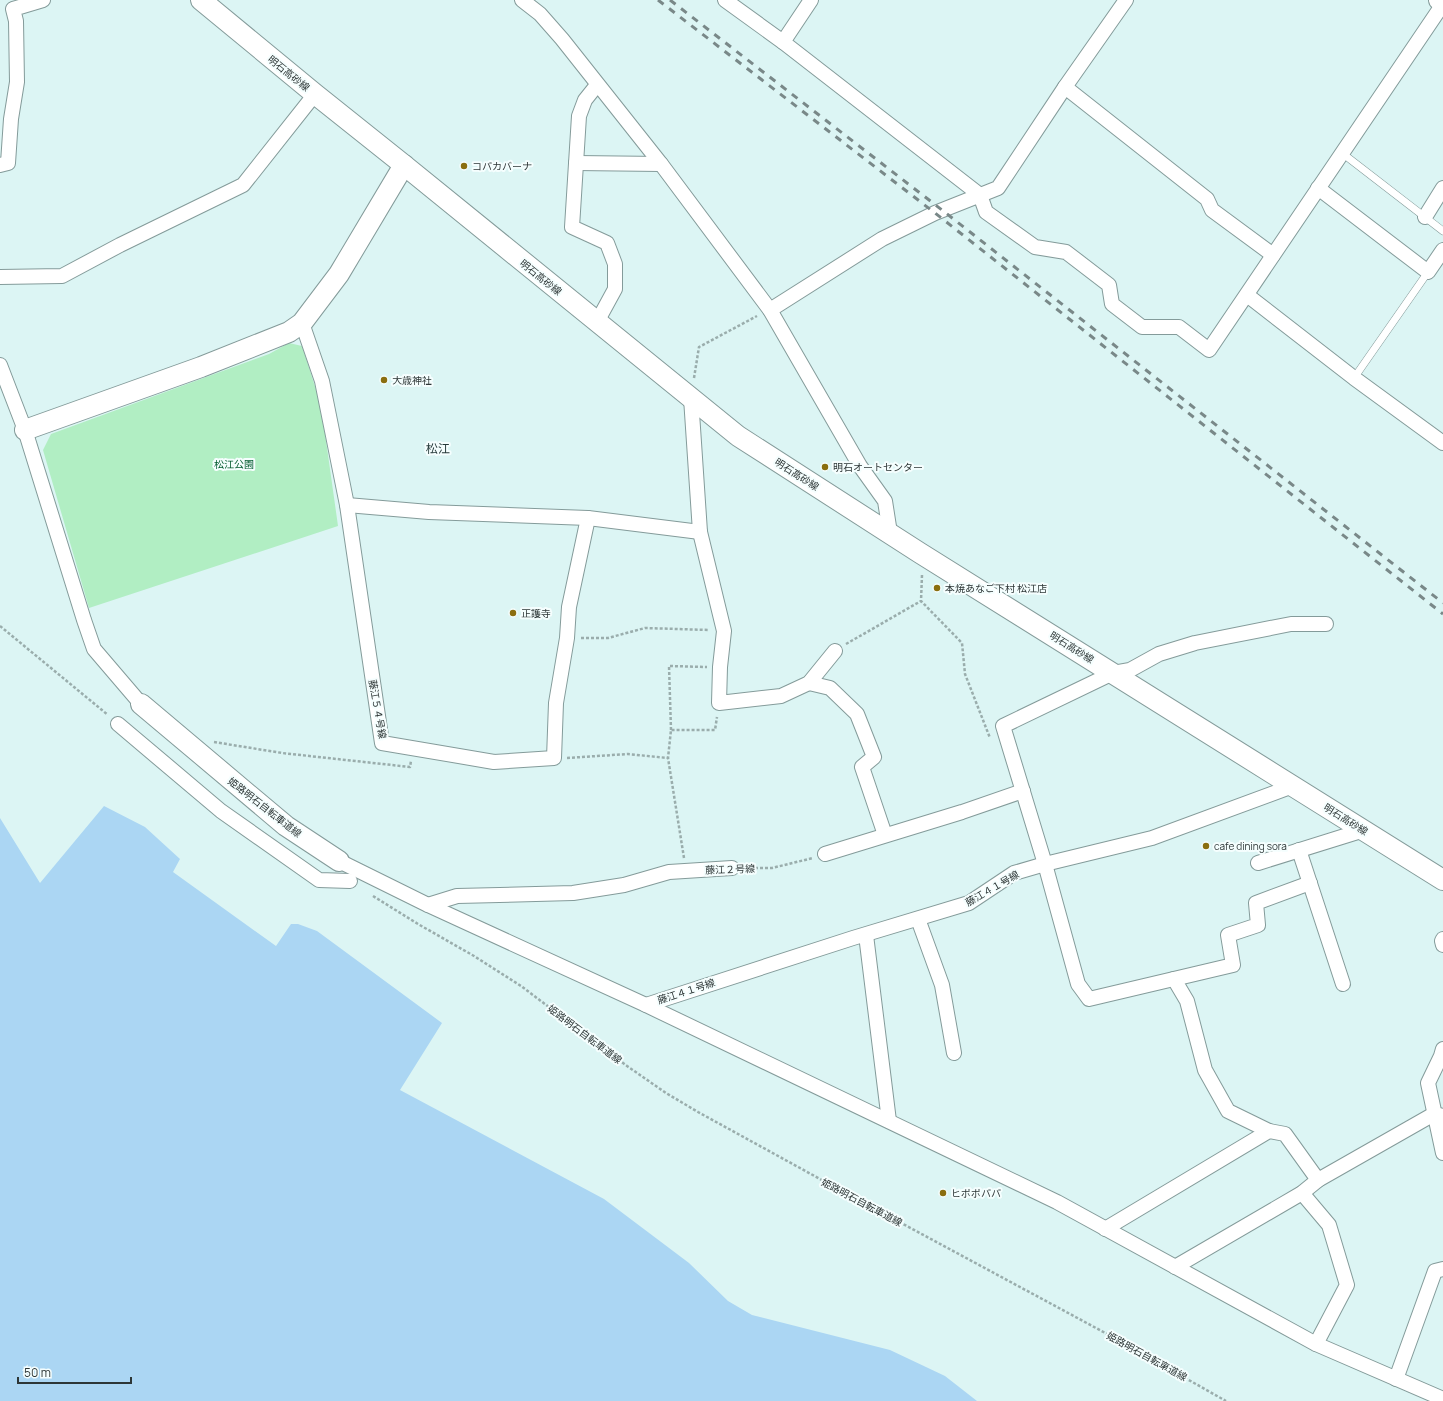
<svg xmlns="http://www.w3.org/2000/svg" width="1443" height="1401" font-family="Manrope,'Noto Sans JP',sans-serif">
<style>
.green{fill:#b1eec3}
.water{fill:#abd6f3}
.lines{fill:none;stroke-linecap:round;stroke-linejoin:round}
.lane-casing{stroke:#849b9a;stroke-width:8}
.street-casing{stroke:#849b9a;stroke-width:16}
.secondary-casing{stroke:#849b9a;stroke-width:22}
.path{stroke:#9aadac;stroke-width:2.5;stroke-dasharray:3 2;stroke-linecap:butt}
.lane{stroke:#fff;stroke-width:7}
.street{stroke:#fff;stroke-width:14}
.secondary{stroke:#fff;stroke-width:20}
.rail{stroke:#798888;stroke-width:3;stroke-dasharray:7 7;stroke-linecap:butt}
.poi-dot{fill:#8a6e0f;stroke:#f5fefe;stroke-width:1.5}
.labels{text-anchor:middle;stroke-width:4;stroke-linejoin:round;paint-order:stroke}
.street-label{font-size:10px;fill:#2d3636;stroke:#f5fefe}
.poi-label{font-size:10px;fill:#2d3636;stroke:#f5fefe;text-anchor:start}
.park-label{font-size:10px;fill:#005a2d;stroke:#f5fefe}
.quarter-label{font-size:12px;fill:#263a3a;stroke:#f5fefe}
</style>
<rect width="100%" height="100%" fill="#dcf5f4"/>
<!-- green -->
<polygon class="green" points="289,343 302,346 321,405 338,526 89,608 43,450 51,434 269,354"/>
<!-- water -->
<polygon class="water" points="104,806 145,827 180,859 173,872 276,946 291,924 298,924 317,931 442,1023 400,1090 604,1199 689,1263 728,1301 752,1315 890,1350 945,1376 977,1401 0,1401 0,818 40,883"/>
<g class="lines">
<defs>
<g id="lane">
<polyline points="1342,153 1443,231"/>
<polyline points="1354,378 1428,272"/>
</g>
<g id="street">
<polyline points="522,0 540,14 562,39 661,164 770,310 860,466 885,501 890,533"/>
<polyline points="725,0 783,42"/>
<polyline points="811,0 783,42 980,195 986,212 1035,247 1066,252 1109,285 1112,304 1142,327 1179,327 1209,350 1443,4"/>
<polyline points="1065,87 1207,199 1212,210 1273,255"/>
<polyline points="576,163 661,164"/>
<polyline points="0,165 8,163 11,119 17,82 16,21 13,9 43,0"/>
<polyline points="1318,188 1428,272 1443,250"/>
<polyline points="1425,217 1443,188"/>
<polyline points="0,277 62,276 120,245 243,185 315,94"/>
<polyline points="1247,295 1354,378 1443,443"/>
<polyline points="770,310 882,239 935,213 998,188 1065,87 1126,0"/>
<polyline points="597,322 615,289 615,264 607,243 572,227 579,116 585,100 597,85"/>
<polyline points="302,323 322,381 347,505 382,743 494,762 554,758 556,703 567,638 569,607 588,518"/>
<polyline points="0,365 25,430 84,620 94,649 141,704"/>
<polyline points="691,398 700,532 724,631 720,667 719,703 781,696 809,683 835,651"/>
<polyline points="347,505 429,512 588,518 700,532"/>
<polyline points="809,683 830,688 857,714 874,757 862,767 885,835"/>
<polyline points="118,724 221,811 319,880 350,881"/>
<polyline points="1299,850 1343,984"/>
<polyline points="825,854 962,812 1023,791"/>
<polyline points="339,861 428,905 646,1005 1057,1202 1316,1344 1443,1399"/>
<polyline points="1258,863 1364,830"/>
<polyline points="1310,883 1256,903 1258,925 1228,935 1233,965 1089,999 1078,984 1045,864 1003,726 1113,673 1130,670 1159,654 1195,643 1291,624 1326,624"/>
<polyline points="428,905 457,896 573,893 624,885 669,872 732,868"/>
<polyline points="918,919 942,985 954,1053"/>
<polyline points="866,935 889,1121"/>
<polyline points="1443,939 1442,941 1443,945"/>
<polyline points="1174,979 1187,1001 1205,1070 1228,1111 1269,1131"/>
<polyline points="646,1005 853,938 969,903 1014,873 1045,864 1152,838 1293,786"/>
<polyline points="1443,1049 1441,1056 1428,1083 1443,1153"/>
<polyline points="1302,1193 1329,1225 1347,1285 1316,1344"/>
<polyline points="1105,1229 1269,1131 1285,1134 1318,1180"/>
<polyline points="1175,1267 1302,1193 1318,1180 1434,1114 1443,1116"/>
<polyline points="1396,1379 1435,1271 1443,1269"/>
</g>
<g id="secondary">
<polyline points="201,0 315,94 404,165 738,436 920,553 1443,880"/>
<polyline points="1439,0 1443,3"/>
<polyline points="25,430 201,367 289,332 302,323 339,274 404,165"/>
<polyline points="141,704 286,826 339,861"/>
</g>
</defs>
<!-- lane casing -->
<use href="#lane" class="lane-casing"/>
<!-- street casing -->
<use href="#street" class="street-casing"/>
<!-- secondary casing -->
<use href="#secondary" class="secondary-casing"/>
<!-- path -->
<g class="path">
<polyline points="694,378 699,347 757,316"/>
<polyline points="922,575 921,601 962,643 965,674 990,738"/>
<polyline points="0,626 108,715"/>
<polyline points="581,638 608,638 645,628 709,630"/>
<polyline points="846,644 921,601"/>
<polyline points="671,730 669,666 707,667"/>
<polyline points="214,742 282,753 410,767 411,761"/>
<polyline points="567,758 628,754 668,758"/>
<polyline points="684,858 668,758 671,730 715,730 717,717"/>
<polyline points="745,868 772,868 813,858"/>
<polyline points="373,896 418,924 474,956 521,986 627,1066 666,1093 698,1112 840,1190 1109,1335 1226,1401"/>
</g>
<!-- lane -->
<use href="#lane" class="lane"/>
<!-- street -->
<use href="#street" class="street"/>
<!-- secondary -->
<use href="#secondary" class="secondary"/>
<!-- rail -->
<g class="rail">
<polyline points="658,0 935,213 1443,614"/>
<polyline points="670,0 942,210 1443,603"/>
</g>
</g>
<!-- markers -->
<g class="poi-dot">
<circle cx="464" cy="166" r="4"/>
<circle cx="384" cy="380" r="4"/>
<circle cx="825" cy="467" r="4"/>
<circle cx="937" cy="588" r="4"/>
<circle cx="513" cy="613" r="4"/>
<circle cx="1206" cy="846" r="4"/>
<circle cx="943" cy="1193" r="4"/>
</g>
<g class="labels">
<!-- street labels -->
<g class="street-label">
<text transform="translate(289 73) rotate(39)" y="4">明石高砂線</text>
<text transform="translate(541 277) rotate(39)" y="4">明石高砂線</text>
<text transform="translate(797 474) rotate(33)" y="4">明石高砂線</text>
<text transform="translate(1072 647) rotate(32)" y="4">明石高砂線</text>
<text transform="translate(378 709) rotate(80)" y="4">藤江５４号線</text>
<text transform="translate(265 807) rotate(38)" y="4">姫路明石自転車道線</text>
<text transform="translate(1346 819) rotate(32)" y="4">明石高砂線</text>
<text transform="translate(730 869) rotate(-2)" y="4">藤江２号線</text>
<text transform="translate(992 888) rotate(-30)" y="4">藤江４１号線</text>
<text transform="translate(686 991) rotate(-18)" y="4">藤江４１号線</text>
<text transform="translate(585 1034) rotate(37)" y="4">姫路明石自転車道線</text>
<text transform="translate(862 1202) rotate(28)" y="4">姫路明石自転車道線</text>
<text transform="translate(1147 1356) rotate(29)" y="4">姫路明石自転車道線</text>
</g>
<!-- poi labels -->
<g class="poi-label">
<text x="472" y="170">コパカバーナ</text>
<text x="392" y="384">大歳神社</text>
<text x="833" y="471">明石オートセンター</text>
<text x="945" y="592">本焼あなご下村 松江店</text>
<text x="521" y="617">正護寺</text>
<text x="1214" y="850">cafe dining sora</text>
<text x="951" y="1197">ヒポポパパ</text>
</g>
<!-- park labels -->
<g class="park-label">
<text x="234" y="468">松江公園</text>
</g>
<!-- quarter labels -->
<g class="quarter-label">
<text x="438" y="453">松江</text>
</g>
</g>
<!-- scale -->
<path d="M18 1377v6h113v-6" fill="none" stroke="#2d3636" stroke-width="2"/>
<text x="24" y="1377" font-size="12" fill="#2d3636" stroke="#f5fefe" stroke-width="3" paint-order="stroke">50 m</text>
</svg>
